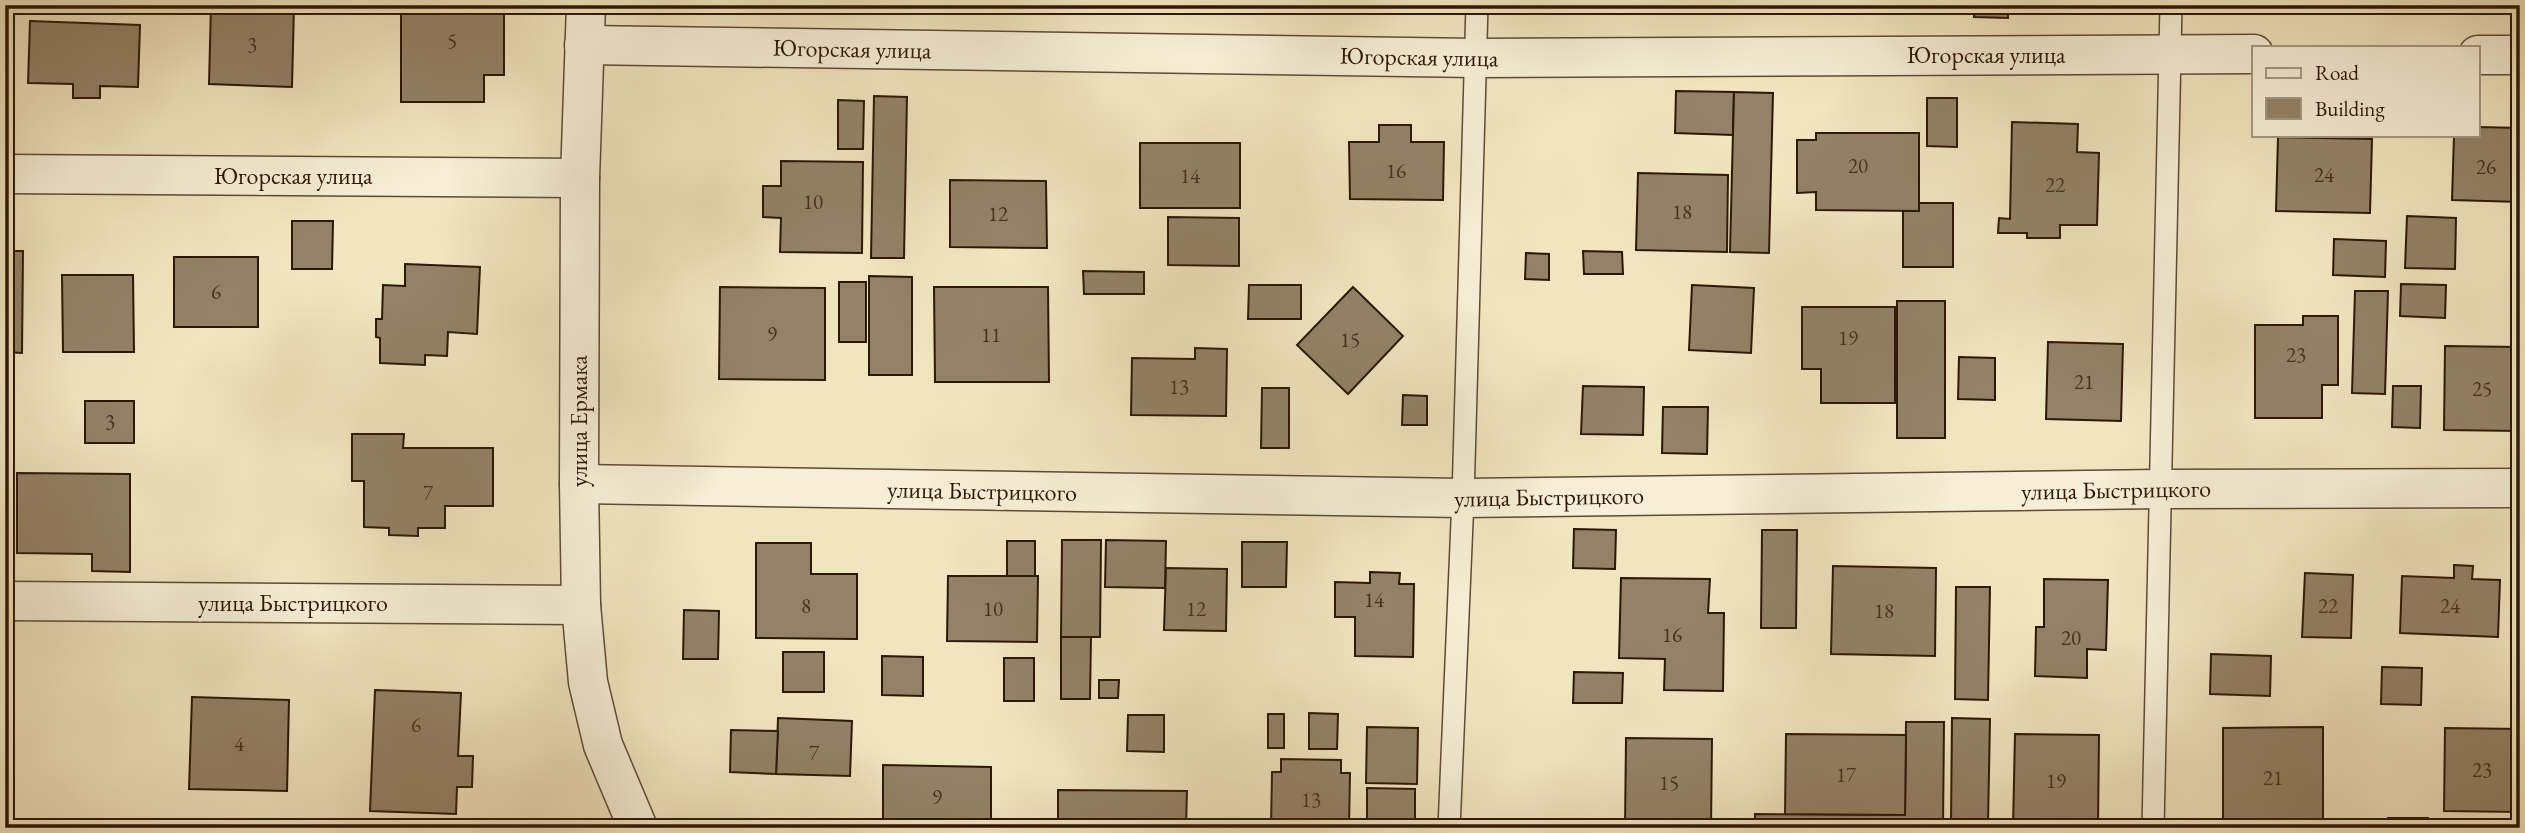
<svg xmlns="http://www.w3.org/2000/svg" width="2525" height="833" font-family="'EB Garamond',serif">
<style>
.building{fill:#938267;stroke:#2d1706;stroke-width:2}
.lines{fill:none;stroke-linecap:round;stroke-linejoin:round}
.lane-casing{stroke:#5e4a34;stroke-width:24}
.street-casing{stroke:#5e4a34;stroke-width:41}
.lane{stroke:#f6eed6;stroke-width:21}
.street{stroke:#f6eed6;stroke-width:38}
.labels{text-anchor:middle;stroke-width:7;stroke-linejoin:round;paint-order:stroke}
.number-label{font-size:21px;fill:#46321e}
.street-label{font-size:24px;fill:#2d1706;stroke:#f6eed6}
</style>
<rect width="100%" height="100%" fill="#f1e5c0"/>
<filter id="stains"><feTurbulence type="fractalNoise" baseFrequency=".00286" numOctaves="4"/><feColorMatrix values="0 0 0 0 .2 0 0 0 0 .09 0 0 0 0 .02 0 0 0 .5 -.17"/></filter>
<radialGradient id="worn" r=".72"><stop offset=".6" stop-color="#630" stop-opacity="0"/><stop offset="1" stop-color="#630" stop-opacity=".3"/></radialGradient>
<!-- building -->
<g class="building">
<polygon points="211,5 294,5 292,87 209,84"/>
<polygon points="1094,5 1138,5 1138,14 1094,13"/>
<rect x="1319" y="5" width="49" height="6"/>
<polygon points="1975,5 2008,5 2008,18 1974,17"/>
<polygon points="2072,5 2114,5 2114,8 2072,7"/>
<polygon points="401,7 504,7 504,75 484,75 484,102 401,102"/>
<polygon points="30,21 140,25 138,87 100,86 100,98 73,98 73,84 28,83"/>
<polygon points="1676,91 1734,92 1733,135 1675,133"/>
<polygon points="1734,92 1773,93 1769,253 1730,252"/>
<polygon points="874,96 907,97 904,258 871,258"/>
<polygon points="1927,98 1957,98 1957,147 1927,146"/>
<polygon points="838,100 864,101 863,149 838,149"/>
<polygon points="2012,122 2078,124 2077,152 2099,153 2097,225 2060,225 2060,238 2027,238 2027,233 1998,233 1999,218 2010,219"/>
<polygon points="1379,125 1411,125 1411,142 1444,142 1443,200 1350,199 1349,142 1379,142"/>
<polygon points="2478,127 2520,128 2520,202 2452,200 2454,135 2478,135"/>
<polygon points="1816,133 1919,133 1919,211 1816,210 1816,192 1797,193 1797,140 1816,140"/>
<polygon points="2278,137 2372,139 2370,213 2276,211"/>
<rect x="1140" y="143" width="100" height="65"/>
<polygon points="781,161 863,162 862,253 780,252 781,218 763,217 763,186 781,186"/>
<polygon points="1638,173 1728,175 1727,252 1636,250"/>
<polygon points="950,180 1046,181 1047,248 950,247"/>
<polygon points="1919,203 1953,203 1953,267 1903,267 1903,211 1919,211"/>
<polygon points="2407,216 2456,218 2455,269 2405,268"/>
<polygon points="1168,217 1239,218 1239,266 1168,265"/>
<polygon points="292,221 333,221 332,269 292,269"/>
<polygon points="2334,239 2386,241 2385,277 2333,275"/>
<polygon points="5,251 23,251 22,353 5,352"/>
<polygon points="1583,251 1622,252 1623,274 1584,274"/>
<polygon points="1526,253 1549,254 1549,280 1525,279"/>
<rect x="174" y="257" width="84" height="70"/>
<polygon points="405,264 480,267 477,334 448,332 447,356 425,355 425,365 380,363 380,338 376,337 376,319 382,319 383,285 405,286"/>
<polygon points="1083,271 1144,272 1144,294 1084,294"/>
<polygon points="62,275 133,275 134,352 63,352"/>
<polygon points="869,276 912,277 912,375 869,375"/>
<rect x="839" y="282" width="27" height="60"/>
<polygon points="2401,284 2446,285 2445,318 2400,316"/>
<polygon points="1249,285 1301,285 1301,319 1248,319"/>
<polygon points="1692,285 1754,288 1751,353 1689,350"/>
<polygon points="720,287 825,288 825,380 719,379"/>
<polygon points="934,287 1048,287 1049,382 935,382"/>
<polygon points="1353,287 1403,336 1348,394 1297,345"/>
<polygon points="2355,291 2388,291 2385,394 2352,393"/>
<rect x="1897" y="301" width="48" height="137"/>
<polygon points="1802,307 1895,307 1895,403 1821,403 1821,369 1802,369"/>
<polygon points="2303,316 2338,316 2338,385 2322,385 2322,418 2255,418 2255,325 2303,325"/>
<polygon points="2048,342 2123,344 2121,421 2046,419"/>
<polygon points="2445,346 2520,347 2520,431 2444,430"/>
<polygon points="1195,348 1227,349 1226,416 1131,415 1132,358 1195,359"/>
<polygon points="1959,357 1995,358 1995,400 1958,399"/>
<polygon points="1583,386 1644,387 1643,435 1581,434"/>
<polygon points="2393,386 2421,386 2420,428 2392,427"/>
<polygon points="1262,388 1289,388 1289,448 1261,448"/>
<polygon points="1403,395 1427,396 1427,425 1402,425"/>
<rect x="85" y="401" width="49" height="42"/>
<polygon points="1663,407 1708,407 1707,454 1662,453"/>
<polygon points="352,434 404,434 403,448 493,448 493,506 445,506 445,528 418,528 418,536 389,535 389,528 364,527 364,481 352,481"/>
<polygon points="17,473 130,474 130,572 92,571 92,554 17,553"/>
<polygon points="1574,529 1616,530 1615,569 1573,568"/>
<polygon points="1762,530 1797,530 1796,628 1761,628"/>
<polygon points="1062,540 1101,540 1100,637 1061,637"/>
<polygon points="1106,540 1166,541 1165,588 1105,587"/>
<rect x="1007" y="541" width="28" height="36"/>
<polygon points="1242,542 1287,542 1286,587 1242,587"/>
<polygon points="756,543 811,543 811,574 857,574 857,639 756,638"/>
<polygon points="2454,565 2473,566 2472,579 2500,580 2498,637 2400,633 2402,576 2454,578"/>
<polygon points="1833,566 1936,568 1935,656 1831,654"/>
<polygon points="1166,568 1227,569 1226,631 1164,630"/>
<polygon points="1370,572 1400,573 1399,584 1414,584 1413,657 1355,656 1355,617 1335,617 1335,582 1370,583"/>
<polygon points="2305,573 2353,575 2351,638 2302,637"/>
<polygon points="948,576 1038,576 1037,642 947,641"/>
<polygon points="1621,578 1710,579 1708,613 1724,613 1723,691 1664,690 1665,659 1619,658"/>
<polygon points="2044,579 2108,580 2106,650 2087,649 2087,678 2035,676 2036,627 2044,627"/>
<polygon points="1956,587 1990,587 1988,700 1955,699"/>
<polygon points="684,610 719,611 718,659 683,659"/>
<polygon points="1061,637 1091,637 1090,699 1061,699"/>
<rect x="783" y="652" width="41" height="40"/>
<polygon points="2211,654 2271,656 2270,696 2210,694"/>
<polygon points="882,656 923,657 923,696 882,695"/>
<rect x="1004" y="658" width="30" height="43"/>
<polygon points="2382,667 2422,668 2421,705 2381,704"/>
<polygon points="1574,672 1623,673 1622,703 1573,703"/>
<polygon points="1099,680 1119,680 1118,698 1099,698"/>
<polygon points="375,690 461,693 458,756 473,756 472,787 457,787 456,814 370,811"/>
<polygon points="192,697 289,700 287,791 189,789"/>
<polygon points="1309,713 1338,714 1337,749 1309,749"/>
<rect x="1268" y="714" width="16" height="34"/>
<polygon points="1128,715 1164,715 1164,752 1127,751"/>
<polygon points="778,718 852,721 850,776 776,774"/>
<polygon points="1952,718 1990,719 1988,825 1951,824"/>
<polygon points="1906,722 1944,722 1943,828 1755,828 1755,814 1905,815"/>
<polygon points="1367,727 1418,728 1417,784 1366,783"/>
<polygon points="2323,727 2323,828 2223,828 2223,728"/>
<polygon points="2445,728 2520,729 2520,812 2444,811"/>
<polygon points="731,730 778,731 776,774 730,772"/>
<polygon points="1786,734 1906,735 1905,815 1785,814"/>
<polygon points="2015,734 2099,735 2098,828 2013,828"/>
<polygon points="1626,738 1712,739 1711,828 1625,828"/>
<polygon points="1281,759 1341,760 1341,773 1350,773 1349,828 1271,828 1272,772 1281,772"/>
<polygon points="883,765 991,767 991,828 883,828"/>
<polygon points="1367,788 1415,789 1415,828 1381,828 1381,820 1367,820"/>
<polygon points="1058,790 1187,791 1186,828 1058,828"/>
<rect x="2388" y="818" width="40" height="10"/>
</g>
<g class="lines">
<defs>
<g id="lane">
<polyline points="1449,828 1463,498 1477,5"/>
<polyline points="2153,828 2171,5"/>
</g>
<g id="street">
<polyline points="586,5 580,178 579,484 581,605 588,682 603,745 638,828"/>
<polyline points="584,45 1476,58 2254,54"/>
<polyline points="2478,55 2520,55"/>
<polyline points="5,174 580,178"/>
<polyline points="579,484 1463,498 2160,489 2520,488"/>
<polyline points="5,601 581,605"/>
</g>
</defs>
<!-- lane casing -->
<use href="#lane" class="lane-casing"/>
<!-- street casing -->
<use href="#street" class="street-casing"/>
<!-- lane -->
<use href="#lane" class="lane"/>
<!-- street -->
<use href="#street" class="street"/>
</g>
<g class="labels">
<!-- number labels -->
<g class="number-label">
<text x="452" y="48">5</text>
<text x="252" y="52">3</text>
<text x="1858" y="173">20</text>
<text x="2486" y="174">26</text>
<text x="1396" y="178">16</text>
<text x="2324" y="182">24</text>
<text x="1190" y="183">14</text>
<text x="2055" y="192">22</text>
<text x="813" y="209">10</text>
<text x="1682" y="219">18</text>
<text x="998" y="221">12</text>
<text x="216" y="299">6</text>
<text x="772" y="341">9</text>
<text x="991" y="342">11</text>
<text x="1848" y="345">19</text>
<text x="1350" y="347">15</text>
<text x="2296" y="362">23</text>
<text x="2084" y="389">21</text>
<text x="1179" y="394">13</text>
<text x="2482" y="396">25</text>
<text x="110" y="429">3</text>
<text x="428" y="500">7</text>
<text x="1374" y="607">14</text>
<text x="806" y="613">8</text>
<text x="2328" y="613">22</text>
<text x="2450" y="613">24</text>
<text x="993" y="616">10</text>
<text x="1196" y="616">12</text>
<text x="1884" y="618">18</text>
<text x="1672" y="642">16</text>
<text x="2071" y="645">20</text>
<text x="416" y="732">6</text>
<text x="239" y="751">4</text>
<text x="814" y="760">7</text>
<text x="2482" y="777">23</text>
<text x="1846" y="782">17</text>
<text x="2273" y="785">21</text>
<text x="2056" y="788">19</text>
<text x="1669" y="790">15</text>
<text x="937" y="804">9</text>
<text x="1311" y="807">13</text>
</g>
<!-- street labels -->
<g class="street-label">
<text transform="translate(852 49) rotate(1)" y="8">Югорская улица</text>
<text x="1986" y="63">Югорская улица</text>
<text transform="translate(1419 57) rotate(1)" y="8">Югорская улица</text>
<text x="293" y="184">Югорская улица</text>
<text transform="translate(579 421) rotate(-90)" y="8">улица Ермака</text>
<text transform="translate(2116 490) rotate(-1)" y="8">улица Быстрицкого</text>
<text transform="translate(982 491) rotate(1)" y="8">улица Быстрицкого</text>
<text transform="translate(1549 497) rotate(-1)" y="8">улица Быстрицкого</text>
<text x="293" y="611">улица Быстрицкого</text>
</g>
</g>
<!-- margin -->
<rect width="2525" height="833" fill="none" stroke="#f1e5c0" stroke-width="28"/>
<rect x="7" y="7" width="2511" height="819" fill="none" stroke="#2d1706" stroke-width="3.5"/>
<rect x="14" y="14" width="2497" height="805" fill="none" stroke="#2d1706" stroke-width="2"/>
<!-- legend -->
<rect x="2252" y="46" width="228" height="91" fill="#f6eed6" stroke="#a69883" stroke-width="2"/>
<rect x="2266" y="68" width="35" height="10" fill="#f6eed6" stroke="#a69883" stroke-width="2"/>
<text x="2315" y="80" font-size="21" fill="#2d1706">Road</text>
<rect x="2266" y="98" width="35" height="21" fill="#938267" stroke="#a69883" stroke-width="2"/>
<text x="2315" y="116" font-size="21" fill="#2d1706">Building</text>
<rect width="100%" height="100%" filter="url(#stains)"/>
<rect width="100%" height="100%" fill="url(#worn)"/>
</svg>
